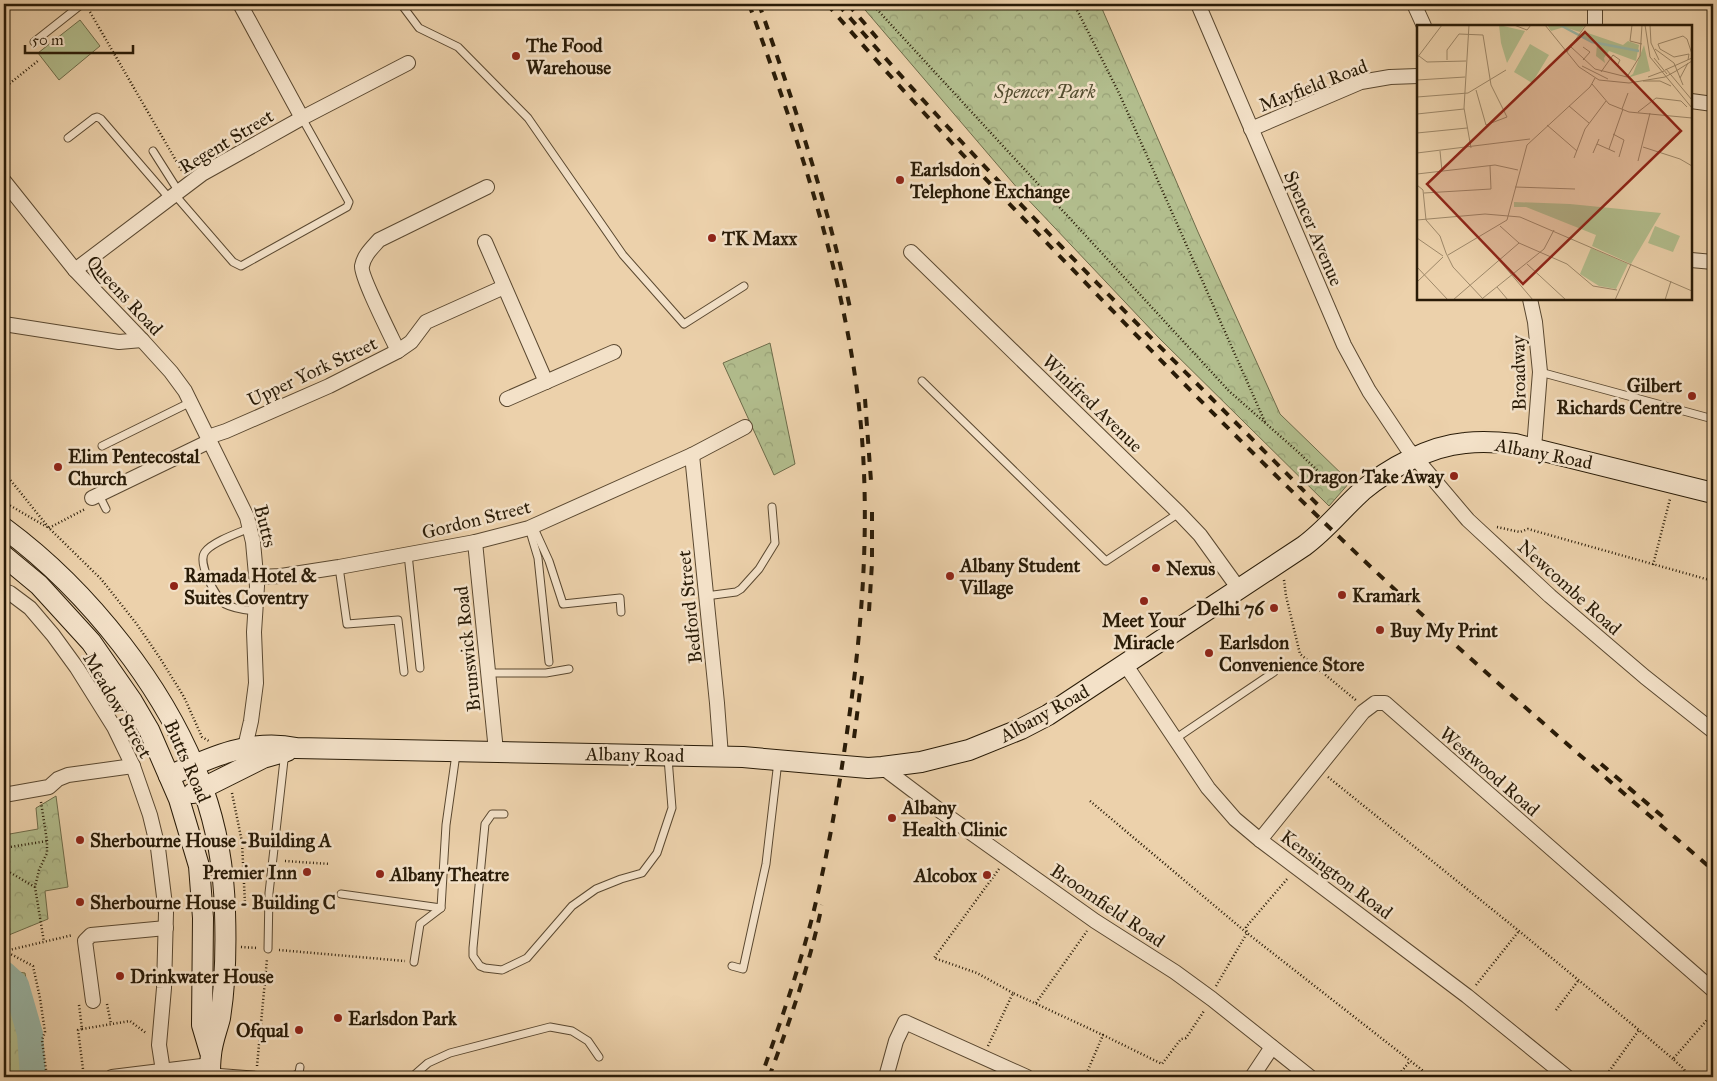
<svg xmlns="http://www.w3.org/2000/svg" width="1717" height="1081" font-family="'IM FELL Great Primer',serif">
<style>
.green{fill:#b2bd8d;stroke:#6e6c4a}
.park{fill:url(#park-crowns);stroke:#6e6c4a}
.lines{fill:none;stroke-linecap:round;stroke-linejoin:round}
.river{stroke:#99b7a8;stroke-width:26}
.lane-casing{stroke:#5a4830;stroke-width:9}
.street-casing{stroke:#5a4830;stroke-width:16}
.secondary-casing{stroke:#291b07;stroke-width:22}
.path{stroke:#291b07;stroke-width:2.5;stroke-dasharray:1 2.5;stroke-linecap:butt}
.lane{stroke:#f3e1c8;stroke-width:7}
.street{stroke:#f3e1c8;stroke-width:14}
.secondary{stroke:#f3e1c8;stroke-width:20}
.rail{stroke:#291b07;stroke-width:4;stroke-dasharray:9 9;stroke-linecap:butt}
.poi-dot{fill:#8f2418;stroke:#f3e1c8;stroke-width:2}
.labels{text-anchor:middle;stroke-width:5;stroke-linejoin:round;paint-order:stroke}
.poi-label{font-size:19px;font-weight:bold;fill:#291b07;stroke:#f3e1c8;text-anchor:start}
.street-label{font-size:19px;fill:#291b07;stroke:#f3e1c8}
.park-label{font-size:19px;font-style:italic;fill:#524c2f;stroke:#f3e1c8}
.inset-river{fill:none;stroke:#99b7a8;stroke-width:2.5}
.inset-road{fill:none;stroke:#9e8869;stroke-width:1}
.view{fill:#8f2418;fill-opacity:0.15;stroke:#8f2418;stroke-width:2.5}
.inset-edge{fill:none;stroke:#291b07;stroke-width:2.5}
</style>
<defs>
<pattern id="park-crowns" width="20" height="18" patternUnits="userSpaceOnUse" patternTransform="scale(1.25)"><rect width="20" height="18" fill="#b2bd8d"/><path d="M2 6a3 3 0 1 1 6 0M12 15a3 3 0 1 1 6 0" fill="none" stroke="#99a278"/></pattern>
</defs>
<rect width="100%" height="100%" fill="#ecd1ab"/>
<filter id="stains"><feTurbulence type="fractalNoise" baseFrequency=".004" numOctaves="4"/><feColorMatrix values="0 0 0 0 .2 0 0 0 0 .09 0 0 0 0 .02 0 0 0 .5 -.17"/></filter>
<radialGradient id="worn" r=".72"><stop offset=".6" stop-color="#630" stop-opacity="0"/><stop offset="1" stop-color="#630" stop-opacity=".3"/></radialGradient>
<!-- green -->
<polygon class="green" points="80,20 100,46 59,80 38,53"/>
<!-- park -->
<g class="park">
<polygon points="860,4 1100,4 1198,232 1280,414 1350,482 1329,506 1159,338 1019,190"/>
<polygon points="770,343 795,464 774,475 723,363"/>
<polygon points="56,796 68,887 45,891 48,919 4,937 4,835 38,829 36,808"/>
<path d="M4,964C9,971 17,972 25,973L42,1071L4,1077Z"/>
</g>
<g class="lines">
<!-- river -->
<polyline class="river" points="4,974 16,985 30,1034 33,1077"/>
<defs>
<g id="lane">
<polyline points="401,4 419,28 458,47 528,118 623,255 684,324 744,286"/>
<polyline points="34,42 82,4"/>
<polyline points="68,138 94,118 97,117 101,119 170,199"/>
<polyline points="153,151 179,192"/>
<polyline points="175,195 233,262 241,266 347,207 349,202 302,118"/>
<polyline points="1540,372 1713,419"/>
<polyline points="922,381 1106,561 1179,513"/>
<polyline points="102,446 191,402"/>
<polyline points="99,495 106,509"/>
<polyline points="533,526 549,561 563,604 620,598 621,612"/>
<path d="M250,528C238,533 212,542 205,552C197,562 215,597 225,604C234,609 246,610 255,611"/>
<polyline points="529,528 538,558 549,662"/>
<polyline points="408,554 420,668"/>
<polyline points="339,567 347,624 398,620 404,672"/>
<polyline points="706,596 736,592 741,589 759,569 775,543 772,507"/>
<polyline points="488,673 546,673 569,669"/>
<polyline points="1175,739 1274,672"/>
<polyline points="504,814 492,814 485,824 473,948 473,956 480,966 485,968 502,970 527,958 572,906 596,889 621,879 642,873 657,853 672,808 668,758"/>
<polyline points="341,894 441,908"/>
<polyline points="268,949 269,893 284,760 289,756"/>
<polyline points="414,962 420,924 441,908 446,825 456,754"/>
<polyline points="732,966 743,969 766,864 778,761"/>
<polyline points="213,1072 277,1077"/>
<polyline points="292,1077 299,1073 300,1067"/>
<polyline points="412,1077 428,1063 450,1053 550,1027 572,1031 588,1041 599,1057"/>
</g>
<g id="street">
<polyline points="240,4 302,118"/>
<polyline points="1198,4 1344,345 1369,391 1407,448 1468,520 1550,596 1645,677 1713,731"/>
<polyline points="1414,4 1424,26"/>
<polyline points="1595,4 1595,26"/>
<polyline points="1691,101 1713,104"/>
<polyline points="1251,129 1361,82 1390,77 1418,76"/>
<polyline points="4,181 75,270 142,340 171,372 185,391 247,517 253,542 257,586 254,632 256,683 251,721 245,747"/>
<polyline points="485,242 546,382"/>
<polyline points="911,252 1179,513 1200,535 1239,589"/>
<polyline points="1691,260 1713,262"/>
<polyline points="75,270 202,174 302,118 408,63"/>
<polyline points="1530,299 1535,322 1540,372 1534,448"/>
<polyline points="4,324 119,342 142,340"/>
<path d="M398,351C392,338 360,275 362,266C364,255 372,248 379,240L487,187"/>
<polyline points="507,399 614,352"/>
<polyline points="208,437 226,431 329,386 398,351 411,342 426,322 504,287"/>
<polyline points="692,455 717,703 721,756"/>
<polyline points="92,498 210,441"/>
<polyline points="475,542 496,751"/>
<polyline points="257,577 281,576 339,567 475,542 529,528 692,455 745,427"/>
<polyline points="4,591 10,593 30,608 53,635 77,668 114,727 133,766 150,815 158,848 166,913 164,988 159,1045 163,1071"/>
<polyline points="1125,664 1208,788 1235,819 1260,840 1467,996 1567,1077"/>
<polyline points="882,767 939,810 1095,921 1175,972 1212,999 1310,1077"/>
<polyline points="4,795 49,787 58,779 68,775 133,766"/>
<polyline points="1260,840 1363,712 1375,703 1385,703 1713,990"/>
<polyline points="93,1001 85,941 91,935 166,928"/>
<polyline points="112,1077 210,1065"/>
<polyline points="886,1077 896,1041 905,1022 1027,1077"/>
<polyline points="1252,1077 1272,1047"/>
</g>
<g id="secondary">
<path d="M4,528C88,590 168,690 203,789C217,828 224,871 225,912C226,943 225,987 220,1018C217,1030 212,1042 211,1055C210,1062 210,1070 210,1077"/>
<polyline points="4,556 39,585 91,642 132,701 149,730 179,799 199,866 203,918 202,1025 210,1052"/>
<path d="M169,776C209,758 251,738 296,748L743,757L868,768L882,767L921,762L969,750L1021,729L1048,715L1304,546C1326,530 1342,509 1362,491C1389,468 1430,446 1465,443C1482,441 1498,442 1515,444L1713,493"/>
<polyline points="193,793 263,758 287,751"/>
</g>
</defs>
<!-- lane casing -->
<use href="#lane" class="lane-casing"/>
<!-- street casing -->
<use href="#street" class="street-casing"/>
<!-- secondary casing -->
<use href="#secondary" class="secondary-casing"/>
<!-- path -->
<g class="path">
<polyline points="872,4 1229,391 1297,451 1339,491"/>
<polyline points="1074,4 1119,93 1265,422"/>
<polyline points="90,12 182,171"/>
<polyline points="4,88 39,60"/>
<polyline points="4,376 7,373"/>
<polyline points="4,472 49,528 101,579 136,623 160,658 184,697 202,737 209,741"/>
<polyline points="4,502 47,527"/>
<polyline points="1497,527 1520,532 1528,529 1713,581"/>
<polyline points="49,528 85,509"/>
<polyline points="1653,565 1670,499"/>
<polyline points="1284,580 1286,596 1300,654 1357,701"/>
<polyline points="1328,777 1519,931 1639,1030"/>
<polyline points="232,793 242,842 245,904 241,907"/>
<polyline points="1090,801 1247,933 1431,1077"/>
<polyline points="41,802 47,841 47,853 39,870 35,887 44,942"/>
<polyline points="4,848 47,841"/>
<polyline points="285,861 330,864"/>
<polyline points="4,869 35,887"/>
<polyline points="999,869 934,958 977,973 1013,993"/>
<polyline points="241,947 258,948"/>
<polyline points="279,950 405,961"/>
<polyline points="5,951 33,966 40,998 45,1032 42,1040 47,1077"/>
<polyline points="5,951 73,935"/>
<polyline points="1476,985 1519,931"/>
<polyline points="1216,986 1247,933 1246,927 1288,878"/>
<polyline points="1036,1003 1087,931"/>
<polyline points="107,1004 111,1024"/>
<polyline points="79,1005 82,1029 78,1030 84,1077"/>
<polyline points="1556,1010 1578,981"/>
<polyline points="82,1029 130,1021 146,1033"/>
<polyline points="988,1046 1013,993 1103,1035"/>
<polyline points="4,1064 7,1077"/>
<polyline points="257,1066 267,959"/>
<polyline points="1085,1077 1103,1035 1162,1064 1181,1039 1186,1038 1204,1011"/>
<polyline points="1397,1077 1410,1061"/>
<polyline points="1605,1077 1639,1030 1673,1059"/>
<polyline points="1687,1077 1684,1069 1673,1059 1713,1013"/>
</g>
<!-- lane -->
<use href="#lane" class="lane"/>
<!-- street -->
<use href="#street" class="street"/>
<!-- secondary -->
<use href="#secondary" class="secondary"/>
<!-- rail -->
<g class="rail">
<path d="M749,4C793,125 836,248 855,376C872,490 865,605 849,718C840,784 829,849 813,914C799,969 780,1024 761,1077"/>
<path d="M759,4C794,104 828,204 850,308"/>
<path d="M827,4C908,98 994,189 1081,278C1186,387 1293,495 1404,598C1505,691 1609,781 1713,870"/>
<path d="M838,4C990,181 1158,344 1322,509"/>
<polyline points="848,4 877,38"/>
<polyline points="865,399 871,481"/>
<polyline points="869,611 872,563 872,511"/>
<polyline points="854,738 862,676"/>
<polyline points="1601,764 1669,822"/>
<path d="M769,1077C790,1021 810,963 822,905"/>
</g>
</g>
<!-- markers -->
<g class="poi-dot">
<circle cx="516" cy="56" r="5"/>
<circle cx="900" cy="180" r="5"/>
<circle cx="712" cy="238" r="5"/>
<circle cx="1692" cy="396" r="5"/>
<circle cx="58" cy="467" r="5"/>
<circle cx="1454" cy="476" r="5"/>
<circle cx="1156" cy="568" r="5"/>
<circle cx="950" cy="576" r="5"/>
<circle cx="174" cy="586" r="5"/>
<circle cx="1342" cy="595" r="5"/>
<circle cx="1144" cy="601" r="5"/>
<circle cx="1274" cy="608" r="5"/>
<circle cx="1380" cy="630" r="5"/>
<circle cx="1209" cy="653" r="5"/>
<circle cx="892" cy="818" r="5"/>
<circle cx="80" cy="840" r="5"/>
<circle cx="307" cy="872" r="5"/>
<circle cx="380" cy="874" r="5"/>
<circle cx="987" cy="875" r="5"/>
<circle cx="80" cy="902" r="5"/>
<circle cx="120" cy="976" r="5"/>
<circle cx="338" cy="1018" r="5"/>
<circle cx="299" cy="1030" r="5"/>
</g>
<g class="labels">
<!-- poi labels -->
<g class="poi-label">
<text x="526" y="52">The Food<tspan x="526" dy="22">Warehouse</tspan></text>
<text x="910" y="176">Earlsdon<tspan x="910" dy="22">Telephone Exchange</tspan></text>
<text x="722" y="245">TK Maxx</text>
<text x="1682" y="392" text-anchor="end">Gilbert<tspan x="1682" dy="22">Richards Centre</tspan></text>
<text x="68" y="463">Elim Pentecostal<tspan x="68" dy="22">Church</tspan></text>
<text x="1444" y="483" text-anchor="end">Dragon Take Away</text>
<text x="960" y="572">Albany Student<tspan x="960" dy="22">Village</tspan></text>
<text x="1166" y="575">Nexus</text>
<text x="184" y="582">Ramada Hotel &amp;<tspan x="184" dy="22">Suites Coventry</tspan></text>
<text x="1352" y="602">Kramark</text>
<text x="1264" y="615" text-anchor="end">Delhi 76</text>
<text x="1144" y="627" text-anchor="middle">Meet Your<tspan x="1144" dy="22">Miracle</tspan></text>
<text x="1390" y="637">Buy My Print</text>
<text x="1219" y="649">Earlsdon<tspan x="1219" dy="22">Convenience Store</tspan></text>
<text x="902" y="814">Albany<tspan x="902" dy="22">Health Clinic</tspan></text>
<text x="90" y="847">Sherbourne House -Building A</text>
<text x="297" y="879" text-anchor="end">Premier Inn</text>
<text x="390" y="881">Albany Theatre</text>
<text x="977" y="882" text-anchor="end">Alcobox</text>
<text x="90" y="909">Sherbourne House - Building C</text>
<text x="130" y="983">Drinkwater House</text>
<text x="348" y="1025">Earlsdon Park</text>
<text x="289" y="1037" text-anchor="end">Ofqual</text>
</g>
<!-- street labels -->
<g class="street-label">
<text transform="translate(1313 85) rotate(-21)" y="7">Mayfield Road</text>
<text transform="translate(226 141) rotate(-31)" y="7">Regent Street</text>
<text transform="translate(1314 228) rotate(67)" y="7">Spencer Avenue</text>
<text transform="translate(125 295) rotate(47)" y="7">Queens Road</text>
<text transform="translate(312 371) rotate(-25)" y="7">Upper York Street</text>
<text transform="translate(1518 373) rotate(-91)" y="7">Broadway</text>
<text transform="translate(1093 403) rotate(44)" y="7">Winifred Avenue</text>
<text transform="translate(1544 453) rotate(11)" y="7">Albany Road</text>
<text transform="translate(476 519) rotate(-14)" y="7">Gordon Street</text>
<text transform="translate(266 526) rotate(76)" y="7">Butts</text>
<text transform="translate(1570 587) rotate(42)" y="7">Newcombe Road</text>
<text transform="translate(689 607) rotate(-96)" y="7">Bedford Street</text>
<text transform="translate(467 649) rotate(-96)" y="7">Brunswick Road</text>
<text transform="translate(118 705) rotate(60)" y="7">Meadow Street</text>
<text transform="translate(1044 713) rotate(-29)" y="7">Albany Road</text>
<text transform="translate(635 754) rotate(1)" y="7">Albany Road</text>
<text transform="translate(188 761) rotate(66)" y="7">Butts Road</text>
<text transform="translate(1490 771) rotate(41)" y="7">Westwood Road</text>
<text transform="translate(1337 874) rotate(37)" y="7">Kensington Road</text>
<text transform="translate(1108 905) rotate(34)" y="7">Broomfield Road</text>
</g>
<!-- park labels -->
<g class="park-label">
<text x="1045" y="98">Spencer Park</text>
</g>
</g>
<!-- overview -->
<g transform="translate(1417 25)">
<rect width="275" height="275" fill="#ecd1ab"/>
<path d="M113,19L132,30L115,58L97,47ZM238,201L263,211L256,227L231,218Z" fill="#b2bd8d"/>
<path d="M82,0L108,6L90,38L84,18ZM130,0H168L163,7L147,2L134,6ZM168,7L206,20L211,16L222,20L219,36L192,26L187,33L188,38L179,31L180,19L165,11ZM227,20L233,46L210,53L216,49ZM97,177L153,179L244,188L214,239L175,221L179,210L109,182H97ZM174,223L211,239L199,264L182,261L163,249Z" fill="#b2bd8d"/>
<path class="inset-river" d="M143,0L175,17L222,26"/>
<path class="inset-road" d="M52,0L47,83L54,123M97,0L110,5L114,0M128,0L162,42L182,55L212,58L248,52L259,46M215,0L213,16L225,19M228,0L233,32L275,83M233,0L234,18L242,35M154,22L178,44L210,52L223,31L225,0M238,24L257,38L266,60M150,27L169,0M2,31L10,37L49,36M0,33L25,0M237,33L250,49M30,35V25L42,9L66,10L74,60L90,92L69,100L59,65M166,35L173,27L166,22M271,35L272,29L257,32L243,24L241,19L266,11L270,14L275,29M165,41L191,54M249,44L275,75M248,45L275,33M259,46L275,36M184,47L196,30L203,35L200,41L204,43M231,52L247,46M263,53L271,38M0,55L48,52M226,56H243L254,61M175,59L192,79L212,87L275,93M0,72L51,68L89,45M152,81L172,98M205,84L211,68M221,87L239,73L264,76L270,82M0,89L47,84M130,100L160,126M0,108L50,103M196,109L207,115L202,132M180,119L198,127M226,122L263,134L275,141M192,124L206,84M23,126L25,146M0,128L113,114M176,128L182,114M157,133L168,104L189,76M221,136L233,88M0,149L78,140L101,145M0,160L6,165L9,195L23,211L29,228M98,162L158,164M7,168L74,164L73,141M0,195L68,189L103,192L275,266M83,201L102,218L150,239L176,261L200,265M0,213L26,231M29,228L36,242L67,275M31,230L90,195L110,120L173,62L178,53M82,235L116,275M110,239L149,275M0,242L31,275M0,257L26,232M80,262L91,275M66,273L127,224L137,205M36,275L102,218M198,275L214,239M248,275L254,256"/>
<path class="view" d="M168,7L264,106L106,259L10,159Z"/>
<rect width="275" height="275" class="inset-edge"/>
</g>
<!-- margin -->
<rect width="1717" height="1081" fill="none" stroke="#ecd1ab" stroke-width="20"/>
<rect x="5" y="5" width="1707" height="1071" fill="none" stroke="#291b07" stroke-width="2.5"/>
<rect x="10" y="10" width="1697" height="1061" fill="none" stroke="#291b07"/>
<!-- scale -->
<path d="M25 45v8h108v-8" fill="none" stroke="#291b07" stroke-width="2.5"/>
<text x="32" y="45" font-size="15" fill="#291b07" stroke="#f3e1c8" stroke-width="4" paint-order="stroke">50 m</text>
<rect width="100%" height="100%" filter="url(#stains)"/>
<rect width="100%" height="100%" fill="url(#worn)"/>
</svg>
